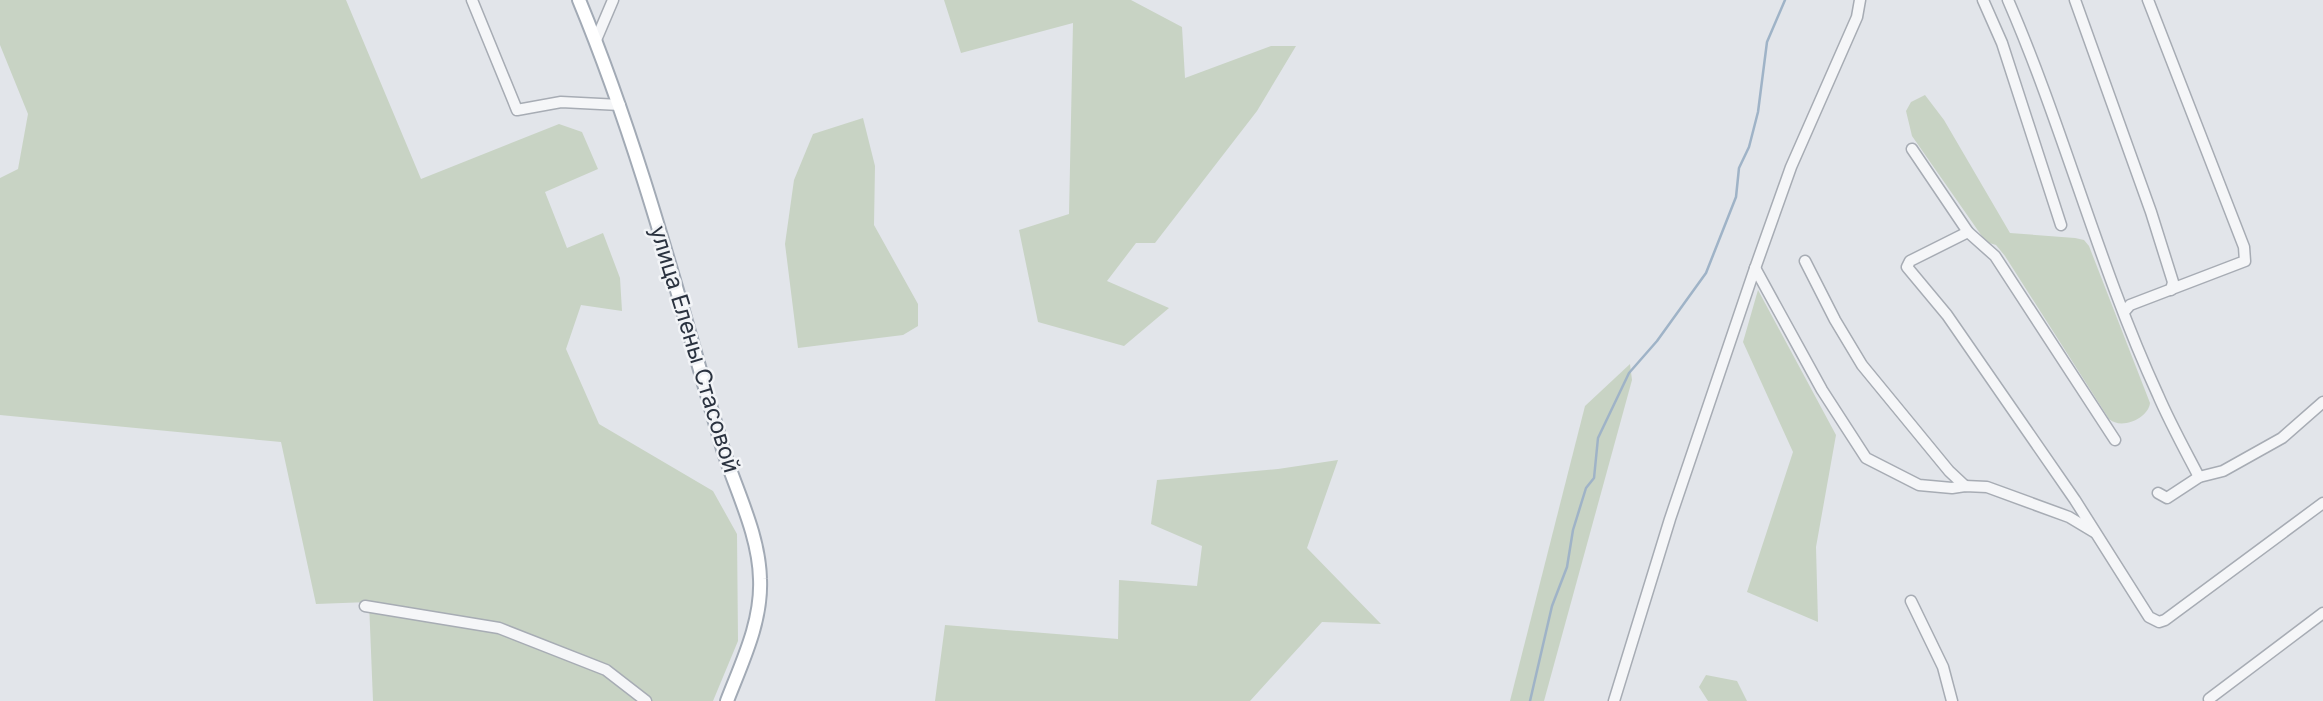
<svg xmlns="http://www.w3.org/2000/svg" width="2323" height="701" font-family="Inter,sans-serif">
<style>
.green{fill:#c8d3c4}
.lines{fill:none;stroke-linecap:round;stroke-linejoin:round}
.stream{stroke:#9fb3c7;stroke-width:2.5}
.minor-casing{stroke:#a7acb4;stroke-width:13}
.major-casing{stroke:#a2aab5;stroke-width:16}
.minor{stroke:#f5f6f8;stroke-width:10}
.major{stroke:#fff;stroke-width:12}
.labels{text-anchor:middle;stroke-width:5;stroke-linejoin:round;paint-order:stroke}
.street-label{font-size:23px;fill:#2b3340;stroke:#f2f4f7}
</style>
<rect width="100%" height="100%" fill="#e2e5ea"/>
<!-- green -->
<g class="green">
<polygon points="0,0 346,0 421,179 559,124 582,132 598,169 545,192 567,248 603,233 620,278 622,311 581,305 566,349 599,424 713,491 737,534 738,641 713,701 373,701 369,602 316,604 281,442 0,415 0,178 18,169 28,114 0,45"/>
<polygon points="944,0 1131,0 1182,27 1185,78 1271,46 1296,46 1257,111 1155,243 1136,243 1107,281 1169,308 1124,346 1038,322 1019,230 1069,214 1073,23 961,53"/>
<path d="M1925,95L1944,120L2010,233L2075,238L2084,240L2089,246L2150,403C2148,419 2121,430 2109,419L2005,256L1996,245L1986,242L1912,136L1906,111L1911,102Z"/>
<polygon points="863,118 875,166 874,225 918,304 918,326 903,335 798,348 785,244 794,180 813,134"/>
<polygon points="1758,290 1836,435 1816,547 1818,622 1747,592 1793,452 1743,342"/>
<polygon points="1630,364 1632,380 1544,701 1510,701 1585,406"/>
<polygon points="1338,460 1307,548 1381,624 1322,622 1250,701 935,701 945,625 1118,639 1119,580 1197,586 1202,546 1151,524 1157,480 1278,469"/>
<polygon points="1706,675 1737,681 1747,701 1708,701 1699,687"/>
</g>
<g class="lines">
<!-- stream -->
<polyline class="stream" points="1530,701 1552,606 1567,567 1573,530 1586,488 1594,478 1598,438 1629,373 1657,341 1706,273 1736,197 1739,168 1749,147 1758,112 1767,42 1785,0"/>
<defs>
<g id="minor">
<polyline points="472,0 517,110 561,102 620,105"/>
<polyline points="1983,0 2002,43 2061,225"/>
<path d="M2008,0C2064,129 2099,267 2158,395C2170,423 2185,450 2199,477"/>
<polyline points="2075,0 2151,212 2173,282 2171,290"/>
<polyline points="596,40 613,0"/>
<polyline points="1912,149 1968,232 1995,256 2115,440"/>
<polyline points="1968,232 1910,261 1907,267 1947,315 2075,500 2149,617 2159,622 2165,620 2323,503"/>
<polyline points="1805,261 1835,320 1862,365 1949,471 1965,486"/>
<polyline points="1755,268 1822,390 1866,458 1919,485 1952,488 1965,486 1987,487 2069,517 2094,532"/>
<polyline points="2124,312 2130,305 2245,261 2244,247 2148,0"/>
<polyline points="2158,493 2167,498 2199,477 2223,471 2282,438 2323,402"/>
<polyline points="1911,601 1943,667 1952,701"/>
<polyline points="365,606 499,628 606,670 646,701"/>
<polyline points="2209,699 2323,613"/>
<polyline points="1614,701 1670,519 1753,274 1791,167 1857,17 1860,0"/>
</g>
<path id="major" d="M579,0C639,145 678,296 722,446C735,489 759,533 760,579C762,622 742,662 727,701"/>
</defs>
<!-- minor casing -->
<use href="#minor" class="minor-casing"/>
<!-- major casing -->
<use href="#major" class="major-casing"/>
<!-- minor -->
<use href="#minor" class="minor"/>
<!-- major -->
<use href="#major" class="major"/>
</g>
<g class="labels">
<!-- street labels -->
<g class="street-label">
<text transform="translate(695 349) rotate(73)" y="8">улица Елены Стасовой</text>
</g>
</g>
</svg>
